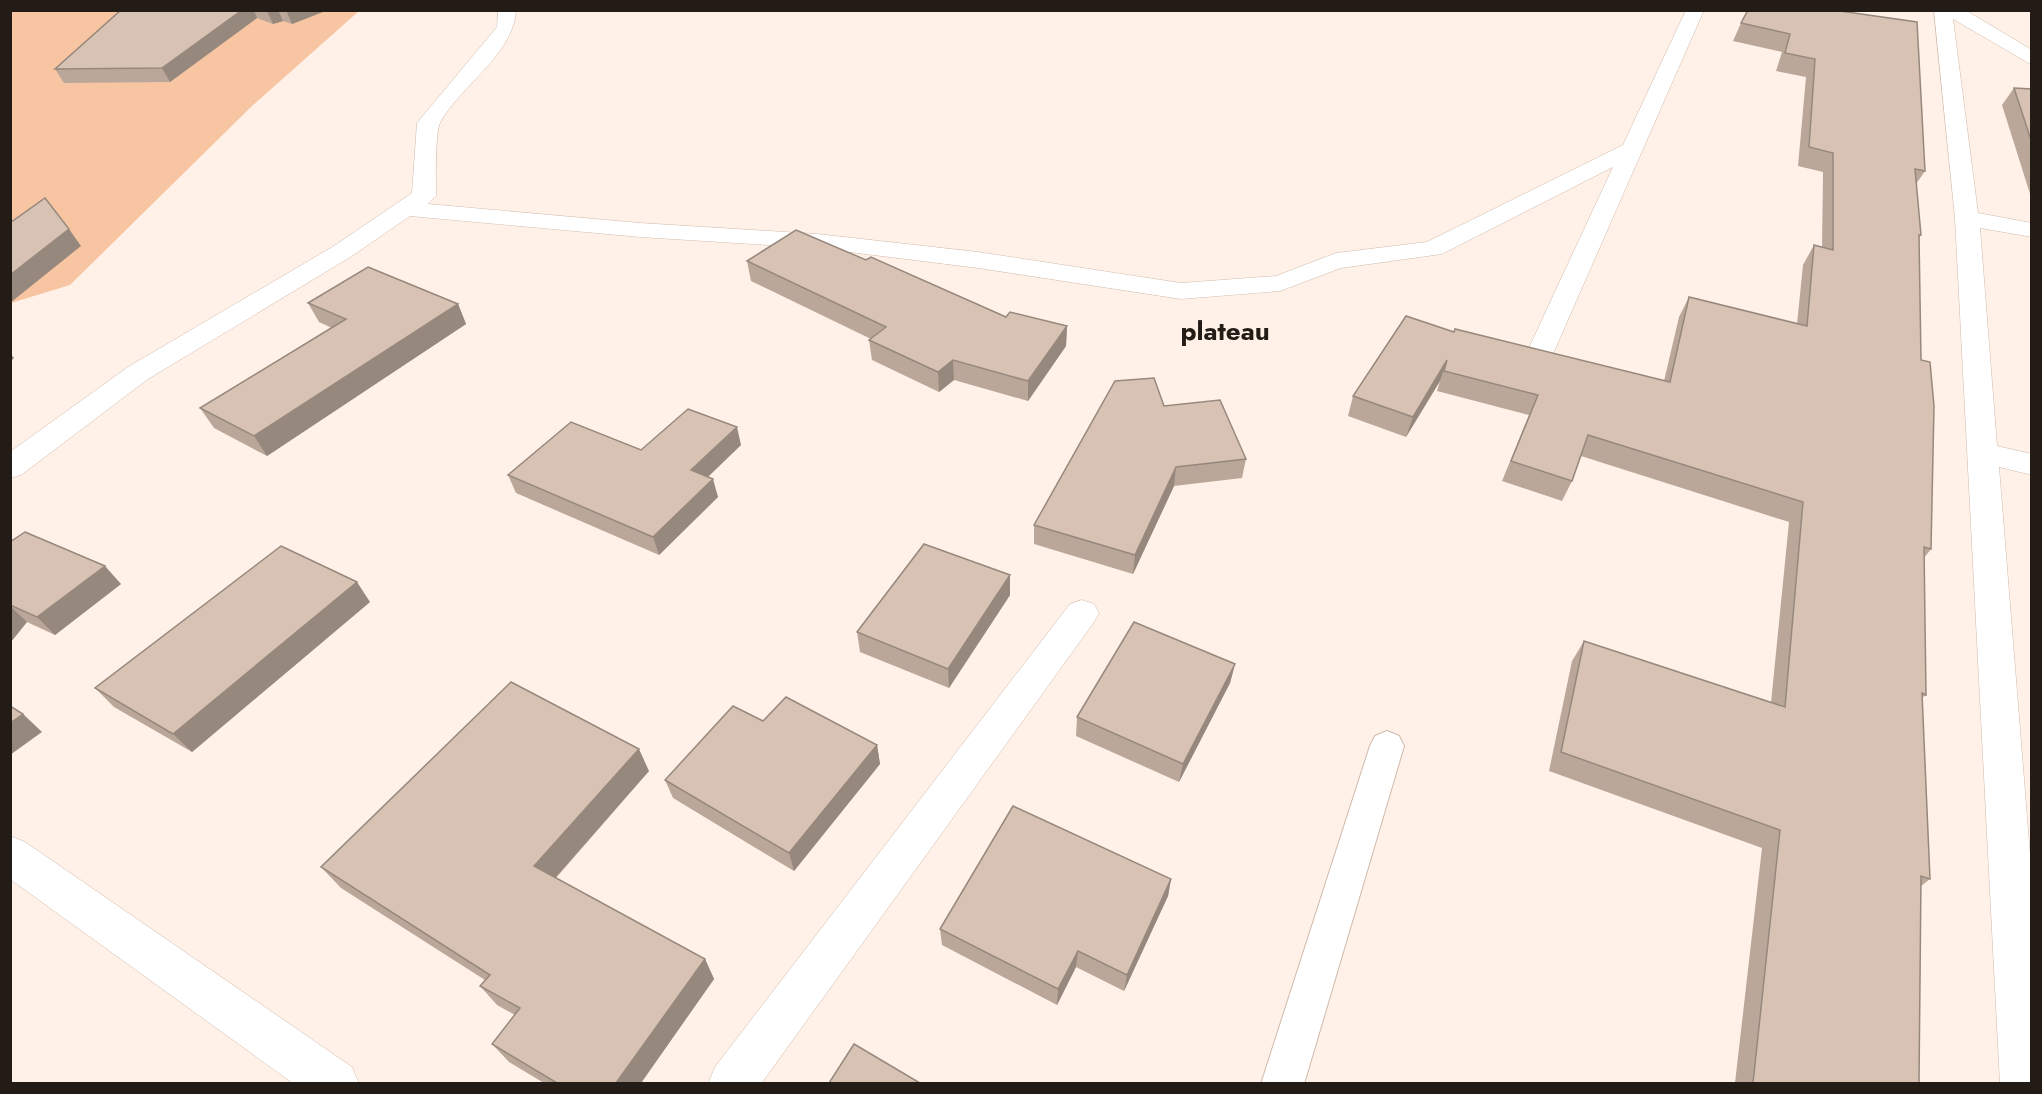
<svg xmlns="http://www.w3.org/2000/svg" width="2042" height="1094" font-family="Jost,sans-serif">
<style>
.green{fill:#f8c5a2}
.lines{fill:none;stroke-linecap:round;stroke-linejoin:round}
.service-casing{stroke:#d0baab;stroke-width:2}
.minor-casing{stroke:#d0baab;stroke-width:1}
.service{fill:#fff;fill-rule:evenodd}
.minor{fill:#fff;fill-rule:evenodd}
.wall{fill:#baa79a}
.shaded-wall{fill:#97887d}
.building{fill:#d8c2b3;stroke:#97887d;stroke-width:1.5}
.labels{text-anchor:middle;stroke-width:4.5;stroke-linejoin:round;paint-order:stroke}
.neighbourhood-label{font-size:26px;font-weight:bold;fill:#231b15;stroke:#fff1e7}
</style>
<rect width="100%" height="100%" fill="#fff1e7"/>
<!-- green -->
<polygon class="green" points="11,11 359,11 252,106 70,285 11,303"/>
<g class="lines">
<defs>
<polygon id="service" points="1387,731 1399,736 1404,746 1304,1084 1261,1084 1370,746 1375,736"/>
<g id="minor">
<path d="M498,10H516C514,54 459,87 440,123C435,132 436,182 436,196L428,204L640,223L817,234L978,252L1181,283L1276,276L1336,253L1427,242L1623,145L1686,10H1704L1552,356L1542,358L1532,356L1528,350L1613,167L1442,254L1341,268L1280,291L1181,299L978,268L817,248L640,237L410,216L352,256L148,379L21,475L10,478V452L128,367L334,246L412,193L417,123L497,27Z"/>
<polygon points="1934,10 1965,10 2032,50 2032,65 1953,19 1978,213 2032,223 2032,237 1980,228 1997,446 2032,454 2032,475 1999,467 2032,879 2032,1084 2000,1084 1955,218"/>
<polygon points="1082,600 1094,604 1099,613 1094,622 761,1084 708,1084 715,1067 1070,604"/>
<polygon points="10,836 25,842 352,1067 359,1084 294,1084 10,879"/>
</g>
</defs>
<!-- service casing -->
<use href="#service" class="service-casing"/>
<!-- minor casing -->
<use href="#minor" class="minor-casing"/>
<!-- service -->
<use href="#service" class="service"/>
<!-- minor -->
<use href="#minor" class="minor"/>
</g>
<!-- wall -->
<g class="wall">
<polygon points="121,10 328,10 292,24 283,21 273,24 257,18 170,82 64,83 55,69"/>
<polygon points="1833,10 1925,171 1916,184 1921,235 1919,239 1921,360 1931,549 1924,558 1926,695 1922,698 1930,879 1921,886 1919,1083 1735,1083 1762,848 1549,771 1572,661 1584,641 1771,703 1789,522 1581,456 1572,481 1562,501 1502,481 1529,415 1437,391 1440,381 1406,437 1348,416 1353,396 1454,332 1664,381 1679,317 1689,297 1797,324 1803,265 1814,245 1822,247 1823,172 1798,166 1806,77 1776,71 1782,52 1733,41 1741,23"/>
<polygon points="2014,88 2031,89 2031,197 2002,105"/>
<polygon points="866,260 1006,317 1067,326 1066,346 1028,401 954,380 939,392 872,360 869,340 871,339 751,281 747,261"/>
<polygon points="308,303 458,304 466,324 267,456 214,428 200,408 332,328 319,322"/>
<polygon points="1164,406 1246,459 1242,478 1174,486 1133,574 1034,544 1034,525"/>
<polygon points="741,445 708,477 718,497 659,555 516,493 508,475"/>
<polygon points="10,542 121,584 55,635 27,622 10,643"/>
<polygon points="1010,575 1010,595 949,688 860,652 857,632"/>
<polygon points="370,602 192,752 114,707 95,688"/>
<polygon points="1235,664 1230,683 1179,782 1076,736 1077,717"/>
<polygon points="763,721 877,745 880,764 794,871 673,798 665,780"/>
<polygon points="649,771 556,878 705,959 714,979 641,1083 544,1083 509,1062 492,1044 515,1015 497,1005 480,986 485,980 341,888 321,867"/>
<polygon points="1171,879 1168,896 1124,991 1076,967 1057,1005 942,945 940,929"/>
</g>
<!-- shaded-wall -->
<g class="shaded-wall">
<polygon points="242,10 254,10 257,18 170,82 162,68"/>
<polygon points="268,10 278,10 283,21 273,24 267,11"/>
<polygon points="286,10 328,10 292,24"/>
<polygon points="69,229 81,246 10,303 10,275"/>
<polygon points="458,304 466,324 267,456 254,436"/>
<polygon points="1067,326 1066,346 1028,401 1028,381"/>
<polygon points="10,353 14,358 10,362"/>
<polygon points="953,360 954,380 939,392 938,372"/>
<polygon points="1447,360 1440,381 1406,437 1413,417"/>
<polygon points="737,427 741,445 696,488 691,470"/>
<polygon points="1176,467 1174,486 1133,574 1135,555"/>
<polygon points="713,479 718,497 659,555 653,537"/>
<polygon points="105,566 121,584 55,635 37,617"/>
<polygon points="1010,575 1010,595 949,688 948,669"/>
<polygon points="357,582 370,602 192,752 173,734"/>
<polygon points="10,606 27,622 10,643"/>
<polygon points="1235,664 1230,683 1179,782 1183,764"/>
<polygon points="23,714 42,732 10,755 10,723"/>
<polygon points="877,745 880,764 794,871 789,853"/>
<polygon points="639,749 649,771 547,887 534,866"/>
<polygon points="1171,879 1168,896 1124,991 1127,975"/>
<polygon points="1078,951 1076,967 1057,1005 1058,989"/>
<polygon points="705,959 714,979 641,1083 616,1083"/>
</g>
<!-- building -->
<g class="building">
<polygon points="121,10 242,10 162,68 55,69"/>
<polygon points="1748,10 1833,10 1917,22 1925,171 1915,169 1921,235 1919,235 1921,360 1930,362 1934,406 1931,549 1924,547 1926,695 1922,693 1930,879 1921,876 1919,1083 1753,1083 1780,830 1561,752 1584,641 1785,707 1803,502 1588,435 1572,481 1511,461 1538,395 1444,371 1447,360 1413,417 1353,396 1406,316 1454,332 1455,329 1670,382 1689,297 1807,326 1814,245 1833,250 1833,153 1809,147 1815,59 1785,53 1790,34 1741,23"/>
<polygon points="2014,88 2031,89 2031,140"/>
<polygon points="45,198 69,229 10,275 10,223"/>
<polygon points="796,230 866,260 871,257 1006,317 1010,312 1067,326 1028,381 953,360 938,372 869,340 886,327 747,261"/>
<polygon points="368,267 458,304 254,436 200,408 346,319 308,303"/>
<polygon points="1154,378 1164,406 1220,400 1246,459 1176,467 1135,555 1034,525 1115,381"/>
<polygon points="688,409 737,427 691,470 713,479 653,537 508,475 571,422 641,450"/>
<polygon points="25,532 105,566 37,617 10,605 10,542"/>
<polygon points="924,544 1010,575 948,669 857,632"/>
<polygon points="281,546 357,582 173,734 95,688"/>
<polygon points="1134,622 1235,664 1183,764 1077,717"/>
<polygon points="511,682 639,749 534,866 705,959 616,1083 557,1083 492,1044 520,1008 480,986 490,975 321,867"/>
<polygon points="786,697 877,745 789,853 665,780 733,706 763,721"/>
<polygon points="10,706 23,714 10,723"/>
<polygon points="1013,806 1171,879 1127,975 1078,951 1058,989 940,929"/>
<polygon points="854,1044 920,1083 829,1083"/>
</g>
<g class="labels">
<!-- neighbourhood labels -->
<g class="neighbourhood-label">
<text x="1225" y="340">plateau</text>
</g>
</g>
<!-- border -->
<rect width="2042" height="1094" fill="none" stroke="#231b15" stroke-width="24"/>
</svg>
